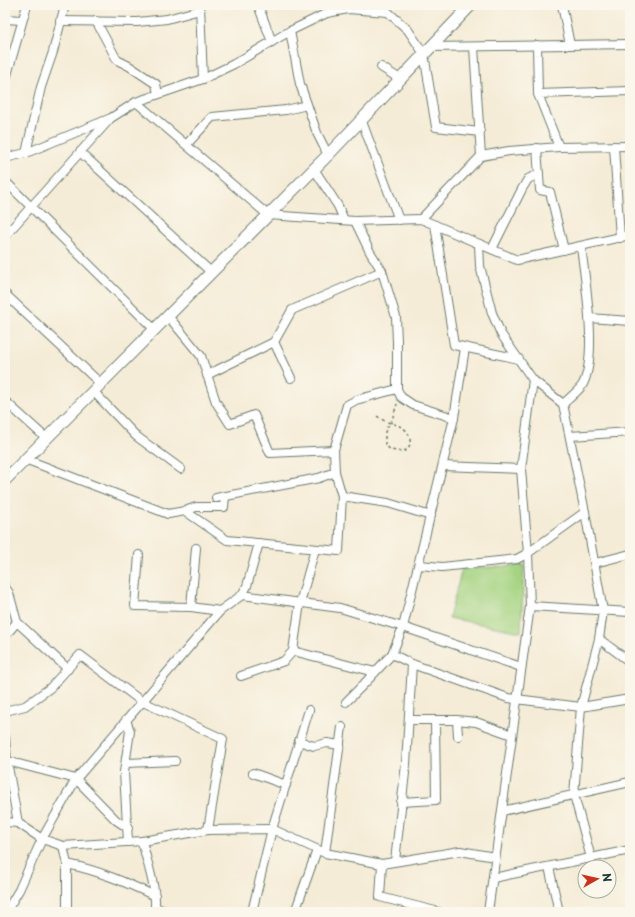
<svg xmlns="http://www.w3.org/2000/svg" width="635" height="917" font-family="'Playpen Sans',sans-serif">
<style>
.green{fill:#a4d381;stroke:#62885a}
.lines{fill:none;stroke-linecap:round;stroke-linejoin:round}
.minor-casing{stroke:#6a7a6d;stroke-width:10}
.secondary-casing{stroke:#6a7a6d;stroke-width:13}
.path{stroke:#6a7a6d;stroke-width:1.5;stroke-dasharray:3 3;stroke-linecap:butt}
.minor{stroke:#fff;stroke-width:8}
.secondary{stroke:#fff;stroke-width:11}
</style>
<rect width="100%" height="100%" fill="#fbf7ec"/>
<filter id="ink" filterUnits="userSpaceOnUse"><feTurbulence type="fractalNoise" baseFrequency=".025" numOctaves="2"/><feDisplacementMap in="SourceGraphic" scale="8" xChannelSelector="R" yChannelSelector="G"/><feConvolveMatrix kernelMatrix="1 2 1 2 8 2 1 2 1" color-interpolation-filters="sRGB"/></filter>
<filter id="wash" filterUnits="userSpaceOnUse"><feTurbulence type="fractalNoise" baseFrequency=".012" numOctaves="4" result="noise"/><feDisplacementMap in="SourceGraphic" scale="16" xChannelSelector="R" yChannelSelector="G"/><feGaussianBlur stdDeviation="0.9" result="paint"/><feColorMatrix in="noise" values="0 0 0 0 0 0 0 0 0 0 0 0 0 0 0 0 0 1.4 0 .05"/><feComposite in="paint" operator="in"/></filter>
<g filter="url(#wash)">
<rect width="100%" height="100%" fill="#f5ecd7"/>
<!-- green -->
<polygon class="green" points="524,565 521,632 449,618 462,569"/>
</g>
<g filter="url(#ink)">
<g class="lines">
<defs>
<g id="minor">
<polyline points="258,5 272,42"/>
<polyline points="460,5 461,15"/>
<polyline points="562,5 570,45"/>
<polyline points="200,6 203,79"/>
<polyline points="5,19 22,20"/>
<polyline points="60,21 137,22 167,19 200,10"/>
<polyline points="96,21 117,60 129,66 156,84 158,94"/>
<polyline points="290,31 300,84 317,133 328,155"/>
<polyline points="537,45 538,94"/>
<polyline points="430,47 630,44"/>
<polyline points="474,47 481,156"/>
<polyline points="381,67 400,79"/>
<polyline points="5,82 27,5"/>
<polyline points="136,102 268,215 355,221 421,219 517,260 630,235"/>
<polyline points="361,119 399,220"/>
<polyline points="187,144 212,117 286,110 307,105"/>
<polyline points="614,146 620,238"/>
<polyline points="559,147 630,146"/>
<polyline points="537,148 540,190 550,192 564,250"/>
<polyline points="80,152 211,272"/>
<polyline points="26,153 41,87 53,52 65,5"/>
<polyline points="5,158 26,153 111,118 136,102 203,79 234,64 290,31 327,13 348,9 388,12 408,30 424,54 436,127 480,132"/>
<polyline points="314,169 338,206 344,220"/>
<polyline points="5,181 155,330"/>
<polyline points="421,219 481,156 509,151 559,147 538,94 630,91"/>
<polyline points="435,225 454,345 519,359"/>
<polyline points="5,236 109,120"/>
<path d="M479,244L480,266L492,313L501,334L533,380L563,404C569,398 579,391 583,384C598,354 585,281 581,246"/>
<polyline points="492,249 522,189 528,179 539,174"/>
<polyline points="5,294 101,384"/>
<polyline points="168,316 201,356 216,402 230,424 254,415 270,453 334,450"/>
<polyline points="589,318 630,321"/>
<polyline points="274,342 291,378"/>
<polyline points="207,375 274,342 292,310 382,271"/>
<polyline points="93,391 136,436 181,469"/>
<polyline points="5,401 46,438"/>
<polyline points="563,404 585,512 603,611 599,639 581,707 630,699"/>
<polyline points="454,418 465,348"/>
<polyline points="570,436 630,432"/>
<polyline points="25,459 168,514 185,511 227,540 339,551 342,496 335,472 334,450 347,405 356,400 397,389"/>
<polyline points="443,466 521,469"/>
<polyline points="342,496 388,503 431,516"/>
<polyline points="216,498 319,478 335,472"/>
<polyline points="185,511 196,507 224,507 225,496"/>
<polyline points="139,555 135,606 191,607 220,611"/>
<polyline points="595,563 630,554"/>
<polyline points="419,565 442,567 517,559 528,553 585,512"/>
<polyline points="5,587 9,593 17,622 68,669"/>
<polyline points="242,595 340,608 403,627 521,667"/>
<polyline points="530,606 630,612"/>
<polyline points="191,607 196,548"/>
<polyline points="5,636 17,622"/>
<polyline points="599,639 630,662"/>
<polyline points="293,651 375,672"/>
<polyline points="392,654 412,664 508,698 581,707 574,795 591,858"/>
<polyline points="241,676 284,661 293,651 300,603 315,549"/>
<polyline points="346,702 364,684 392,654 403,627 454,418 413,405 401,397 397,389 397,342 396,317 382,271 370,252 355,221"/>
<polyline points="5,711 25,706 50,688 80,655 141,701 223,739 208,830"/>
<polyline points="126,720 130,731 124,772 128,842"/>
<polyline points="409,720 457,720 476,722 512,735"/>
<polyline points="457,720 458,736"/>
<polyline points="5,738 7,761 18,823"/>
<polyline points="299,741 314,746 327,743 340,745"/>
<polyline points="7,761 76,779 116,820 128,828"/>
<polyline points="126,763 175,761"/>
<polyline points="253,773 286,785"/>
<polyline points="401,802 436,800 435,720"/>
<polyline points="502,811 630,782"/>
<polyline points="5,822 18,823 42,839 63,846 142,841 208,830 272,829 325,853 382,864 460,851 495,857"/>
<path d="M142,841C146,859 159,895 154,912"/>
<polyline points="63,846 67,864 67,912"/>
<polyline points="325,853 342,727"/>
<polyline points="395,861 406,764 412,664"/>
<path d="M67,864C100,871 125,882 155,896"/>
<polyline points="382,864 380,897 439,912"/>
<polyline points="549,867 559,912"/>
<polyline points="493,878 630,850"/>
<polyline points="155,907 167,912"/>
<polyline points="6,912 19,890 42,839 76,779 220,611 242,595 247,586 259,543"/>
<polyline points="252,912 272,829 309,710"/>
<polyline points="295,912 317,850"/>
<polyline points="488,912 530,606 528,553 521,469 533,380"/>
</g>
<polyline id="secondary" points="5,480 328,155 471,5"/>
</defs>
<!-- minor casing -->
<use href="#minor" class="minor-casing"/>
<!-- secondary casing -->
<use href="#secondary" class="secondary-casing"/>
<!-- path -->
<path class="path" d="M377,416C381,419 386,422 391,423C400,426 408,428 410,439C411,446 408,449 403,452L391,450L385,445V432L387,427L391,423L397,404"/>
<!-- minor -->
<use href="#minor" class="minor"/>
<!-- secondary -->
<use href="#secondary" class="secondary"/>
</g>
</g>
<!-- margin -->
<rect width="635" height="917" fill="none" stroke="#fbf7ec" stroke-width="20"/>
<!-- north arrow -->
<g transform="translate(597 879) rotate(82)"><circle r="19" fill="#fbf7ec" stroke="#a3ada2"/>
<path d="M0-3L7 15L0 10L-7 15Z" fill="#c8321e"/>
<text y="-6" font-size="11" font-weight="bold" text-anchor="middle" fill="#1f3d34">N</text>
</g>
</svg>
